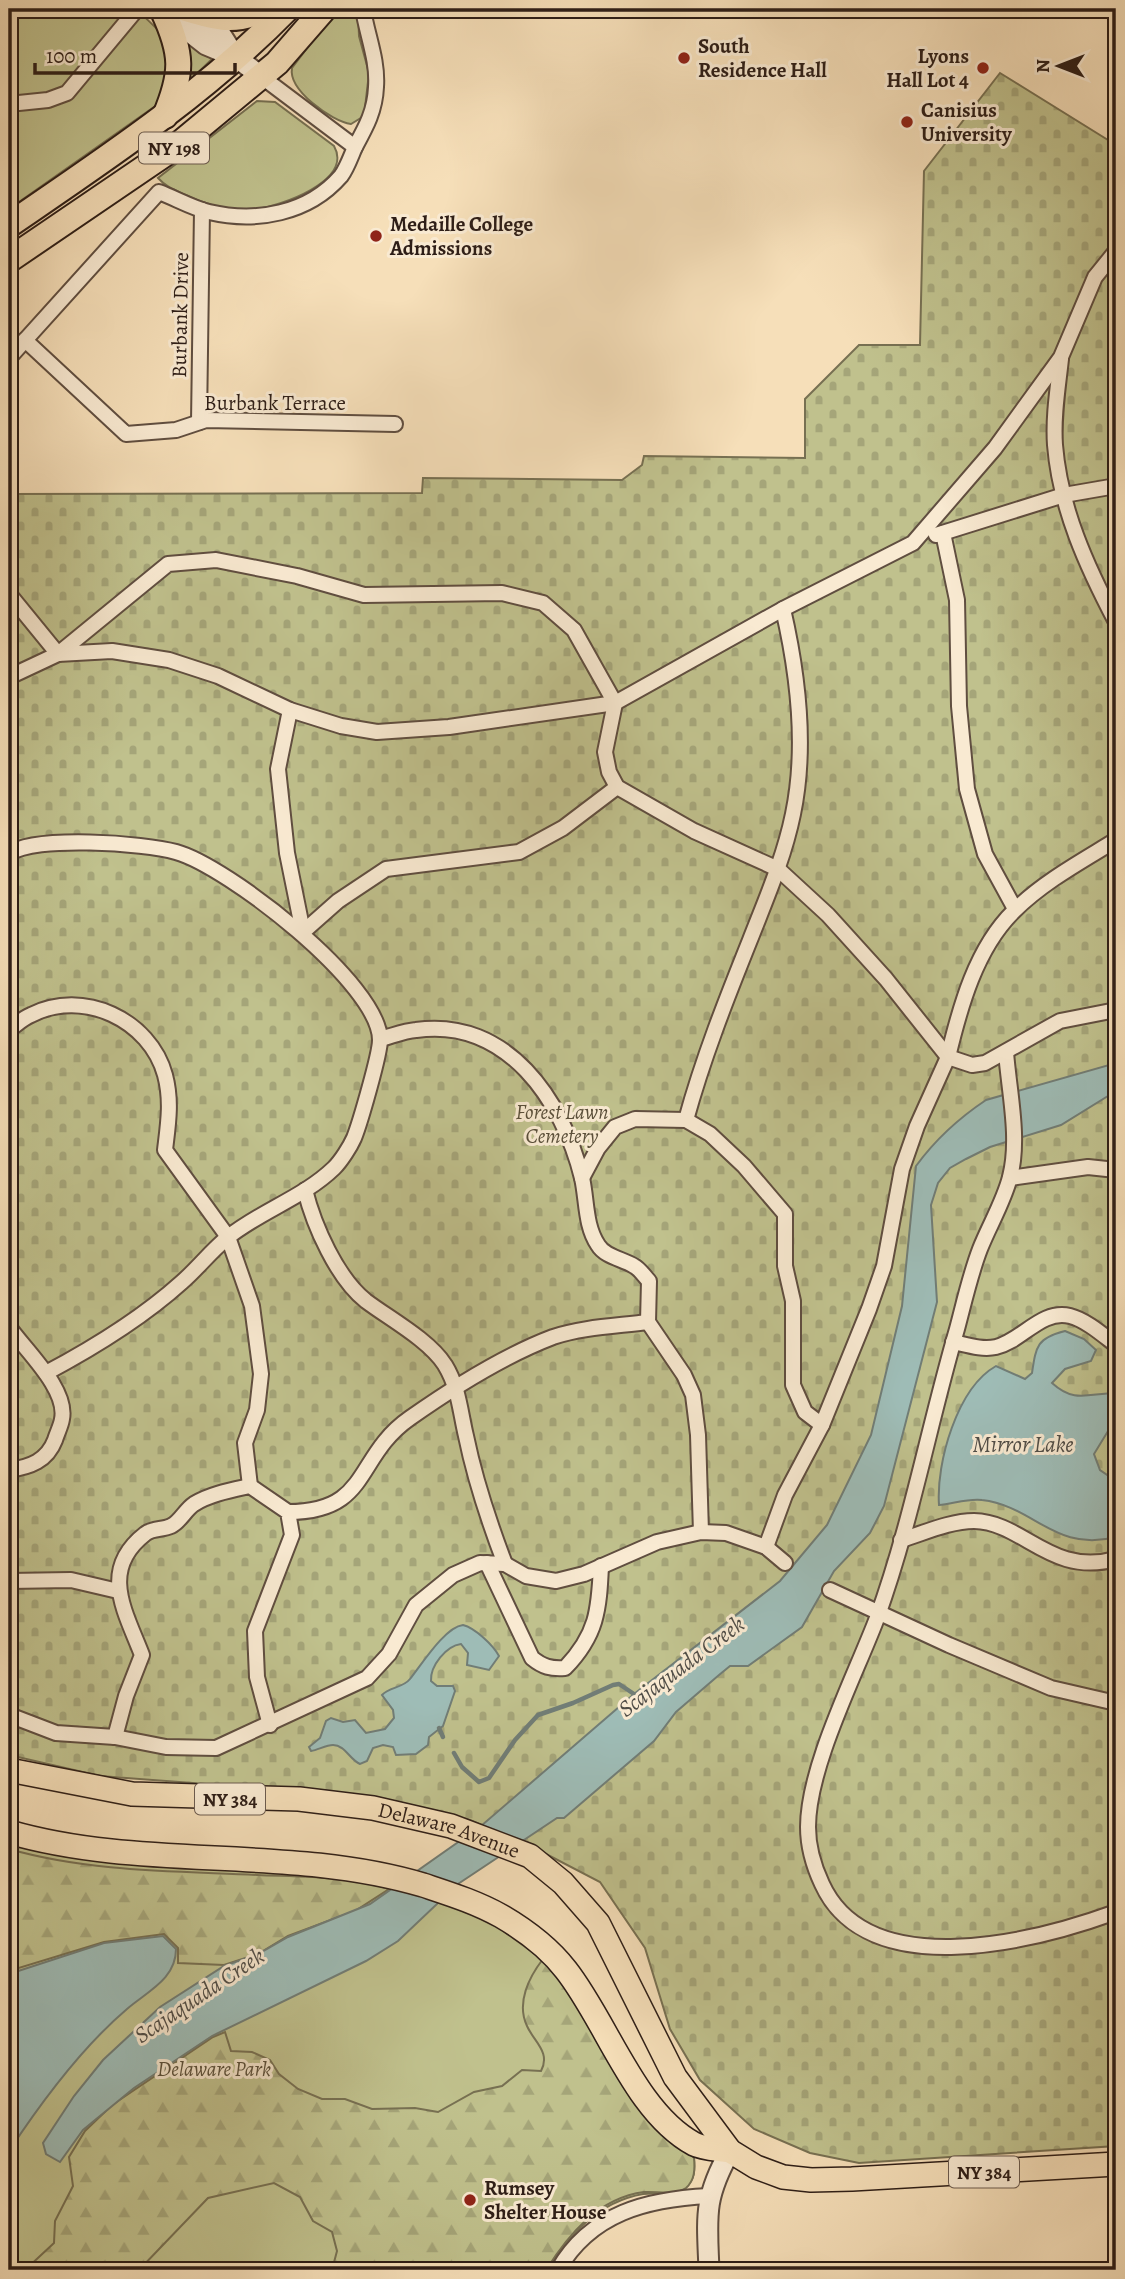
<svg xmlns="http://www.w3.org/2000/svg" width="1125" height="2279" font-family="Alegreya,serif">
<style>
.green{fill:#c0c18d;stroke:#777052;stroke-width:2}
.forest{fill:url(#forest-firs);stroke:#777052;stroke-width:2}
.cemetery{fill:url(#cemetery-stones);stroke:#777052;stroke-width:2}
.water{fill:#9ebcb6;stroke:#717d76;stroke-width:2}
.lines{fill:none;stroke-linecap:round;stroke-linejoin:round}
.stream{stroke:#717d76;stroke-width:4.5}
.minor-casing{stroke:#604e40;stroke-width:18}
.tertiary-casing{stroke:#604e40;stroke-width:23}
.primary-casing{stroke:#2e1e17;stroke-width:26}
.trunk-casing{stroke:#2e1e17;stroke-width:28}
.minor{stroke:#f9ead2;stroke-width:14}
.tertiary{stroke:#f9ead2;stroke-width:19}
.primary{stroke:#f6dfb9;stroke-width:23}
.trunk{stroke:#f6dfb9;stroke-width:24}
.poi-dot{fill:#8f2418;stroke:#f9ead2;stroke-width:2.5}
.labels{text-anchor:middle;stroke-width:6;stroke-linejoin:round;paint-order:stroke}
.shield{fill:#f9ead2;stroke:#6b5b4f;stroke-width:2}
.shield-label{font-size:19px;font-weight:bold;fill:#2e1e17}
.poi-label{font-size:21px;font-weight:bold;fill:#2e1e17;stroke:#f9ead2;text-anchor:start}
.street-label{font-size:21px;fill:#2e1e17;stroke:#f9ead2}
.park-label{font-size:21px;font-style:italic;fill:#5a4f3a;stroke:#f9ead2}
.water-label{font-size:23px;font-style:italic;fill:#504d47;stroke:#f9ead2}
</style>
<defs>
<pattern id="forest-firs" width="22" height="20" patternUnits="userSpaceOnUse" patternTransform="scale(1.75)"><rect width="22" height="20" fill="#c0c18d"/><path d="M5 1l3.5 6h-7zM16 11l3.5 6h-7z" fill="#a5a579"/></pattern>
<pattern id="cemetery-stones" width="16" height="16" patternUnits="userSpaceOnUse" patternTransform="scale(1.75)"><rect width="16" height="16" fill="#c0c18d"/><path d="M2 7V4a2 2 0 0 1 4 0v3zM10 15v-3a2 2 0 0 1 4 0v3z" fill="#a5a579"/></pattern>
</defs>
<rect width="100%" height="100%" fill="#f6dfb9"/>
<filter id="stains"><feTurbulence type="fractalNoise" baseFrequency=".00286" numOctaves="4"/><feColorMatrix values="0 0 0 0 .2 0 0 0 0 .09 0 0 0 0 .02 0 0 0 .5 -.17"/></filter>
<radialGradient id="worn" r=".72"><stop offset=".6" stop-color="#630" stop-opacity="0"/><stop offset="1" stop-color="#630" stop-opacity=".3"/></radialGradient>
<!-- green -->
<g class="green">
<path d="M9,9H136C181,51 175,44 161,102L9,209Z"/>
<path d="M337,9H358L359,36L369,73L364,116L351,124C331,121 288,90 292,68Z"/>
<polygon points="178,32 212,59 182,88"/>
<path d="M257,101L275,102L334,146C354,181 279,207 255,209C230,212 208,206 186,195C175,190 166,187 158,178Z"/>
<path d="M9,1843L322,1873L425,1896L490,1921L543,1960L694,2158C695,2170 695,2180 685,2188C675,2197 655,2192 643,2194C598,2202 570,2234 547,2270H9Z"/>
</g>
<!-- forest -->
<g class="forest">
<path d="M9,1849C90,1872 174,1871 257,1875C302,1877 347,1876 389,1889L355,1911L288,1936L258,1954L224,1965L178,1963V1948L164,1934L104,1942L9,1971Z"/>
<path d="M543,1959L559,1974L694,2158C695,2169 695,2180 686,2188C674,2196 657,2191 644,2192C598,2198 568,2235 546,2270H332L337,2251L332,2232L313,2221L300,2197L274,2183L208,2198L139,2270H25L54,2243L55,2221L73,2186L69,2157L85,2131L112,2105L213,2037L225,2032L231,2051L252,2052L270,2060L279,2074L298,2089L322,2099H345L372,2109L415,2108L438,2112L474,2092L502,2086L522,2070L541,2071C551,2052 534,2042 527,2026C516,2003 529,1977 543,1959Z"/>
</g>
<!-- cemetery -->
<polygon class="cemetery" points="1000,73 1116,145 1116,2146 859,2163 810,2153 754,2129 700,2080 670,2029 645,1948 600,1882 525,1843 470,1820 376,1797 100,1776 9,1755 9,494 422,493 423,478 622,480 642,465 644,456 805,458 805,399 859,345 920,345 924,171"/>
<!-- water -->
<g class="water">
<path d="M1116,1063V1091L1061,1125L990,1147L966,1159L950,1168L938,1183L931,1205L937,1302L884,1506L870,1533L834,1571L802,1627L748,1666H730L719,1675L676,1712L654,1741L564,1818H557L458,1884L398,1941L366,1961L212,2036L134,2088L83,2130L60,2162L46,2154L43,2143L74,2096L103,2060L160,2007L224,1966L258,1954L288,1937L370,1904L481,1826L634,1694L780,1581L827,1525L871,1435L902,1306L916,1166C935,1140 959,1118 986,1100Z"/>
<path d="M1065,1331L1084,1339L1096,1350L1091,1361L1065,1369L1052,1383C1075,1404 1089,1393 1116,1393V1418L1094,1454L1100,1470L1116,1481V1537C1055,1553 1034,1506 982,1500C969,1498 952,1504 939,1505C936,1463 957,1388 996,1366L1025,1379L1032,1373C1036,1346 1037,1338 1065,1331Z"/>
<path d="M463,1625C475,1628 493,1645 499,1656L489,1670L467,1665L468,1653L461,1644C446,1646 430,1666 431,1681L437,1686H453L455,1691L443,1726L429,1737L428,1745L416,1754L396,1755L393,1747L383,1745L373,1748L367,1761L360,1764C350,1760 345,1745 333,1745C326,1745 318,1750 311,1751L309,1747L320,1738L326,1721L331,1718L343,1722L355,1720L366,1733L385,1729L394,1718L393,1710L382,1695C389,1687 403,1688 410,1679C422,1664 445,1627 463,1625Z"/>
<path d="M163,1936L176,1949C176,1979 148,1991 127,2009C81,2048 42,2101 9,2151V1974L104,1943Z"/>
</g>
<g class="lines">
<!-- stream -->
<g class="stream">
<polyline points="439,1728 443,1737"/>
<polyline points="454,1753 462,1767 479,1782 489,1778 515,1740 538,1715 573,1703 613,1685 619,1684 634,1694"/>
</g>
<defs>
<g id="minor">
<polyline points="262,77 355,147"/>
<polyline points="9,104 48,100 67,93 137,9"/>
<polyline points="25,340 126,434 176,430 206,420 395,424"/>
<path d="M9,358L159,192C175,198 192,208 209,212C256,223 308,214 341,176C347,168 351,156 355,147C366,127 375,111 376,87C378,60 367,35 363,9"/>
<path d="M1061,359C1058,387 1053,416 1055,445C1060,508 1087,567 1116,622"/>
<polyline points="199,422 202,210"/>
<polyline points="943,533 957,600 959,706 967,789 985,854 1015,909"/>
<polyline points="936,535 1064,495 1116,486"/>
<polyline points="9,594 58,654 168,564 216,560 297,576 364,595 502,593 543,603 574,630 615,703 605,752 609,772 617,787 694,831 778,869 828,915 886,979 948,1057"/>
<polyline points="9,677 58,654 112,651 169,660 218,676 290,710 341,726 377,732 449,727 615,703 783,609 913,543 995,448 1061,357 1095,277 1116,251"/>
<polyline points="290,710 278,769 287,853 303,932"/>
<path d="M9,854C34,835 144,843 176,852C227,866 380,984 380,1040C380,1054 360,1123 354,1138C350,1147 341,1161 334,1168C303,1198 260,1211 227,1238C211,1251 198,1268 182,1282C141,1319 95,1347 46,1373"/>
<polyline points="303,932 338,901 386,869 519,852 563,828 617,787"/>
<path d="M9,1030C16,1025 23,1018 31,1015C83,988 150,1020 165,1075C172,1101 168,1125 165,1150L228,1237L252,1306L261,1374L257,1410L245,1443L250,1486"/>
<path d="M380,1039C392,1036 404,1031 416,1030C507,1017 563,1101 582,1178C587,1200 585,1226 598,1245C605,1257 623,1259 634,1266C640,1269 644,1276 649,1281L648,1322L684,1375L693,1395L698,1435L701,1532"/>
<path d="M1006,1052C1009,1092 1020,1138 1010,1177C1004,1201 989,1226 980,1249C970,1275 964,1303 957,1329C929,1425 911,1524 877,1618C855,1676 808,1767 808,1827C808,1847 814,1867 822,1884C868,1985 1036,1941 1116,1912"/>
<path d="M948,1057C960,1007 976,948 1014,911C1043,882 1082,861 1116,840"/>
<path d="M686,1120C703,1058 726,1000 750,940C766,899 784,858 793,814C807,747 798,674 783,609"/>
<polyline points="582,1178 598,1148 615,1127 635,1119 686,1120 710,1134 744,1166 785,1214 785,1266 793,1301 793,1385 805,1412 822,1425"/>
<polyline points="1010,1178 1088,1167 1116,1170"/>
<path d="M305,1190C314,1226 337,1278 366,1301C390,1319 429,1340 445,1365C459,1388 460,1411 466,1436C475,1480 489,1522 505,1564"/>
<path d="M9,1327C25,1350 68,1389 62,1419C61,1426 57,1433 55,1440C47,1461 30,1467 9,1470"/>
<path d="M953,1342C967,1345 982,1350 996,1347C1022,1341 1041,1309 1070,1316C1086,1320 1103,1335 1116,1345"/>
<path d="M288,1512C371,1512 354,1457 410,1418C454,1387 503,1356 553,1337C582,1327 618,1326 648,1322"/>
<path d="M901,1540C924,1533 950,1521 974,1521C1024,1522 1050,1577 1116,1559"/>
<polyline points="766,1547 785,1495 822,1425 869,1309 884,1266 902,1169 917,1126 948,1057 972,1065 985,1063 1060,1021 1116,1010"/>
<path d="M487,1563L532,1658C543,1667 551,1669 565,1668C597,1635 599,1610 601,1566"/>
<polyline points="9,1581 71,1580 118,1591"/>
<polyline points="830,1590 949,1645 1051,1688 1116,1703"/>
<polyline points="9,1715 56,1733 115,1737 166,1747 216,1748 367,1678 389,1654 416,1605 453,1575 480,1563 505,1564 526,1576 556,1581 584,1574 657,1542 701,1532 726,1533 766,1547 785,1563"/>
<path d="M115,1737L126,1696L142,1655C125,1611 99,1570 145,1534C152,1528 163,1530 171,1526C180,1522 185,1510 194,1504C210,1494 232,1490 250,1486L288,1512L292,1535L255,1631L257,1677L270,1725"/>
<path d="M558,2270C591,2213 647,2199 709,2196"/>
</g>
<g id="tertiary">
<polyline points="164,12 206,45 237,58 262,77"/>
<polyline points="191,13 222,36 236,58"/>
<path d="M709,2270C707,2217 703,2199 730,2151"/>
</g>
<g id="primary">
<path id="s1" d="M9,1770L132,1794L299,1799L373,1808L451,1826L530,1856L563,1883L598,1923L675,2077L730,2151L756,2167L783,2177L811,2180L852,2179L1116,2164"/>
<path d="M9,1832C144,1871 288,1845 423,1885C450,1894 476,1902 501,1916C525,1930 549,1948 566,1970C607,2022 635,2112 694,2144C704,2149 719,2149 730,2151"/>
</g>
<g id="trunk">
<path d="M186,9C216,18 236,24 264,9"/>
<path d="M163,11C183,54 183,73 165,116"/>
<path d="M9,225C107,158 204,94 287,9"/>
<polyline points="9,260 178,145 277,63 324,9"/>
</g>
</defs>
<!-- minor casing -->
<use href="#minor" class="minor-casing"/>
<!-- tertiary casing -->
<use href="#tertiary" class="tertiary-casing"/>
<!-- primary casing -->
<use href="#primary" class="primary-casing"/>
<!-- trunk casing -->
<use href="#trunk" class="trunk-casing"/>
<!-- minor -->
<use href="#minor" class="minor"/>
<!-- tertiary -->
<use href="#tertiary" class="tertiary"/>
<!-- primary -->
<use href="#primary" class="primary"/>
<!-- trunk -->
<use href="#trunk" class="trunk"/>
</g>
<!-- markers -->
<g class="poi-dot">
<circle cx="684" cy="58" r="7"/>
<circle cx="983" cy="68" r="7"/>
<circle cx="907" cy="122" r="7"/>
<circle cx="376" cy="236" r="7"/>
<circle cx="470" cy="2200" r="7"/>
</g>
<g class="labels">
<!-- shield labels -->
<g class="shield">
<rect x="139" y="132.5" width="70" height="31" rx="5"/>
<rect x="195" y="1783.5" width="70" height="31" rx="5"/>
<rect x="949" y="2156.5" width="70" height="31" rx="5"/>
</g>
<g class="shield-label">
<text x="174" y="155">NY 198</text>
<text x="230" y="1806">NY 384</text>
<text x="984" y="2179">NY 384</text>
</g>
<!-- poi labels -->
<g class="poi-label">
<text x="698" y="53">South<tspan x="698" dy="24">Residence Hall</tspan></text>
<text x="969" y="63" text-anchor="end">Lyons<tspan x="969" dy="24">Hall Lot 4</tspan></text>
<text x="921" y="117">Canisius<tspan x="921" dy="24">University</tspan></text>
<text x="390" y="231">Medaille College<tspan x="390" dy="24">Admissions</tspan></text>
<text x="484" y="2195">Rumsey<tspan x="484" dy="24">Shelter House</tspan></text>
</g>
<!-- street labels -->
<g class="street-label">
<text transform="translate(180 315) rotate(-89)" y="7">Burbank Drive</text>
<text x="275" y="410">Burbank Terrace</text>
<text dy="7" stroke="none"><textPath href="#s1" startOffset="446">Delaware Avenue</textPath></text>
</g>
<!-- park labels -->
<g class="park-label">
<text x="562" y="1119">Forest Lawn<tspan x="562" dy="24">Cemetery</tspan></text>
<text x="214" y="2076">Delaware Park</text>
</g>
<!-- water labels -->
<g class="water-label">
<text x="1023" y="1452">Mirror Lake</text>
<text transform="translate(681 1666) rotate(-37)" y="8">Scajaquada Creek</text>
<text transform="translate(199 1995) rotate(-34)" y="8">Scajaquada Creek</text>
</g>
</g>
<!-- margin -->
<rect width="1125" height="2279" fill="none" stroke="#f6dfb9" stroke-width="35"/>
<rect x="10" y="10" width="1104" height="2258" fill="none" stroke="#2e1e17" stroke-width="3.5"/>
<rect x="18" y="18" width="1090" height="2244" fill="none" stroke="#2e1e17" stroke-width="2"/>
<!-- north arrow -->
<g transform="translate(1059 66) rotate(270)" stroke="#f9ead2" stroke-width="5" paint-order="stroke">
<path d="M0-5L12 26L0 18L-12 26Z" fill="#2e1e17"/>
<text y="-10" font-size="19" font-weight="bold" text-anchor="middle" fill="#2e1e17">N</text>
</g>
<!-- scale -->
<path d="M35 63v10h200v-10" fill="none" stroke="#2e1e17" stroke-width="3.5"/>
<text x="46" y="63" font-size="21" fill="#2e1e17" stroke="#f9ead2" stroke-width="5" paint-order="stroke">100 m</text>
<rect width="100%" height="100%" filter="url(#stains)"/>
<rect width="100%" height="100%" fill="url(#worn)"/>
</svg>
